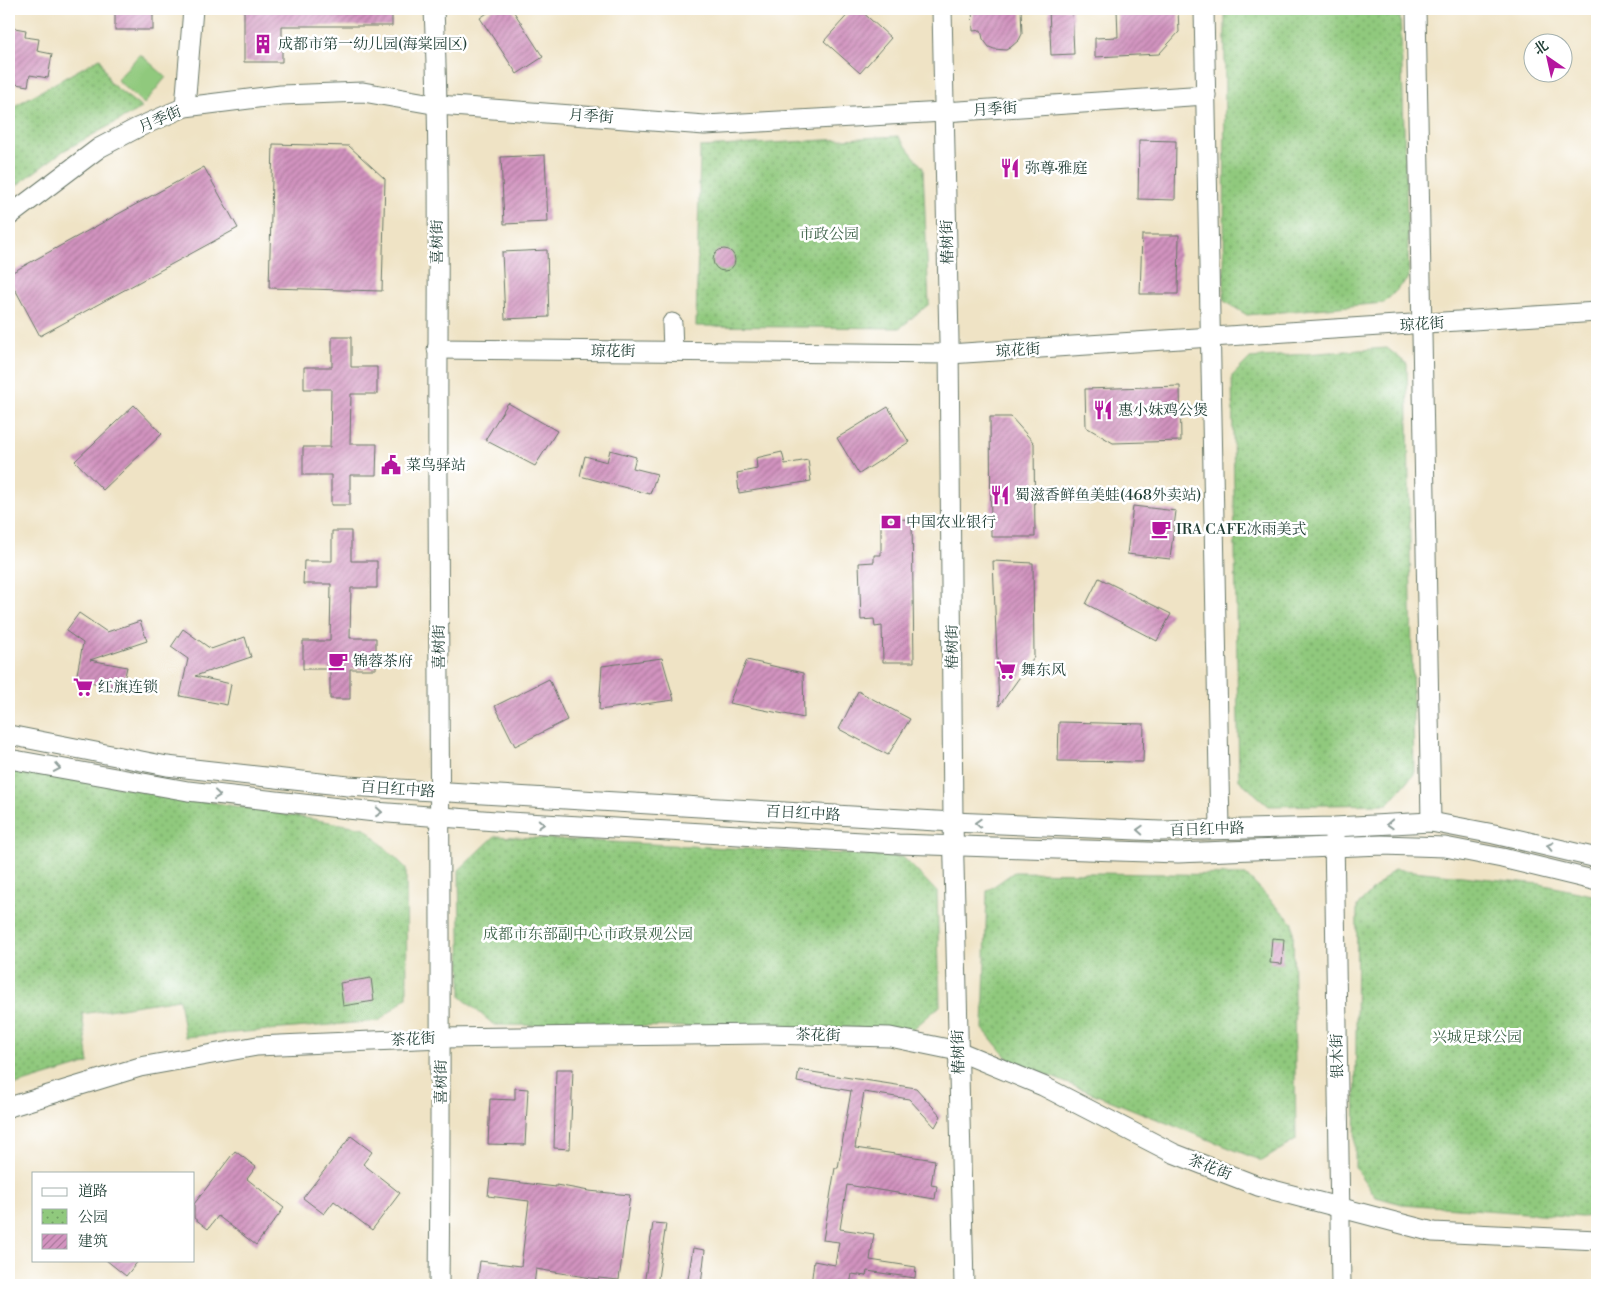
<svg xmlns="http://www.w3.org/2000/svg" width="1606" height="1294" font-family="'Libre Bodoni','Noto Serif SC',serif">
<style>
.grass{fill:#90c97d;stroke:#588358}
.park{fill:url(#park-dots);stroke:#588358}
.building{fill:url(#building-hatch)}
.lines{fill:none;stroke-linecap:round;stroke-linejoin:round}
.minor-casing{stroke:#687767;stroke-width:21}
.minor{stroke:#fff;stroke-width:19}
.oneway{stroke:#8f9e9a}
.labels{text-anchor:middle;stroke-width:5;stroke-linejoin:round;paint-order:stroke}
.poi-label{font-size:15px;fill:#1f3d34;stroke:#fff;text-anchor:start}
.street-label{font-size:15px;fill:#1f3d34;stroke:#fff}
.park-label{font-size:15px;fill:#3b6046;stroke:#fff}
</style>
<defs>
<pattern id="park-dots" width="8" height="8" patternUnits="userSpaceOnUse" patternTransform="scale(1.25)"><rect width="8" height="8" fill="#90c97d"/><path d="M2 2h.1M6 6h.1" fill="none" stroke="#75a467" stroke-width="1.8" stroke-linecap="round"/></pattern>
<pattern id="building-hatch" width="6" height="6" patternUnits="userSpaceOnUse" patternTransform="scale(1.25)"><rect width="6" height="6" fill="#d293bf"/><path d="M-1 1l2-2M0 6l6-6M5 7l2-2" fill="none" stroke="#aa799c"/></pattern>
</defs>
<rect width="100%" height="100%" fill="#fff"/>
<filter id="ink" filterUnits="userSpaceOnUse"><feTurbulence type="fractalNoise" baseFrequency=".02" numOctaves="2"/><feDisplacementMap in="SourceGraphic" scale="10" xChannelSelector="R" yChannelSelector="G"/><feConvolveMatrix kernelMatrix="1 2 1 2 8 2 1 2 1" color-interpolation-filters="sRGB"/></filter>
<filter id="wash" filterUnits="userSpaceOnUse"><feTurbulence type="fractalNoise" baseFrequency=".0096" numOctaves="4" result="noise"/><feDisplacementMap in="SourceGraphic" scale="20" xChannelSelector="R" yChannelSelector="G"/><feGaussianBlur stdDeviation="1.12" result="paint"/><feColorMatrix in="noise" values="0 0 0 0 0 0 0 0 0 0 0 0 0 0 0 0 0 1.4 0 .05"/><feComposite in="paint" operator="in"/></filter>
<g filter="url(#wash)">
<rect width="100%" height="100%" fill="#efe3c5"/>
<!-- grass -->
<polygon class="grass" points="140,54 166,77 144,104 117,80"/>
<!-- park -->
<g class="park">
<polygon points="1225,9 1400,9 1409,278 1384,303 1247,315 1224,301"/>
<polygon points="100,58 110,83 142,108 63,151 9,191 9,109"/>
<polygon points="898,136 923,168 929,304 900,328 696,326 700,147"/>
<polygon points="1387,348 1407,364 1414,774 1388,804 1269,806 1239,780 1232,376 1250,358"/>
<polygon points="9,768 365,828 406,868 407,997 379,1021 185,1037 179,999 82,1014 89,1063 9,1087"/>
<polygon points="495,836 903,857 937,892 940,1006 913,1029 494,1025 461,997 459,870"/>
<polygon points="1394,869 1540,884 1597,896 1597,1216 1581,1217 1402,1204 1376,1197 1355,1168 1357,906"/>
<polygon points="1014,872 1246,875 1293,923 1296,1140 1262,1161 1009,1060 983,1029 987,891"/>
</g>
<g id="blocks">
<!-- building -->
<g class="building">
<rect x="115" y="9" width="38" height="21"/>
<polygon points="244,9 392,9 392,26 282,26 282,62 244,62"/>
<polygon points="493,9 512,9 543,57 517,74 480,18"/>
<polygon points="853,9 859,9 891,38 860,73 824,41"/>
<polygon points="972,9 1021,9 1022,34 1019,40 1011,47 1006,50 994,49 989,47 983,39 981,30 973,31"/>
<polygon points="1049,9 1072,9 1074,54 1051,55"/>
<polygon points="1117,9 1178,9 1179,32 1159,54 1095,57 1095,38 1118,37"/>
<polygon points="9,27 26,30 25,37 39,39 37,51 52,54 48,78 30,75 28,86 9,83"/>
<polygon points="1139,140 1176,141 1175,200 1138,199"/>
<polygon points="273,144 349,146 385,179 382,291 269,288"/>
<polygon points="545,155 548,222 504,224 501,157"/>
<polygon points="204,167 238,228 40,336 9,278 9,274"/>
<polygon points="1142,235 1179,235 1178,294 1140,294"/>
<circle cx="724" cy="260" r="11"/>
<polygon points="547,250 549,317 505,319 502,252"/>
<polygon points="332,337 351,337 351,367 377,367 377,394 351,394 350,444 377,444 376,475 350,475 350,505 331,505 331,475 303,475 303,447 330,447 331,389 304,389 304,367 332,367"/>
<polygon points="1180,386 1181,441 1113,443 1086,427 1085,389"/>
<polygon points="508,403 557,431 535,466 485,440"/>
<polygon points="134,405 162,434 103,490 75,461"/>
<polygon points="888,407 909,442 859,474 837,438"/>
<polygon points="990,417 1011,417 1034,443 1035,537 991,537"/>
<polygon points="610,450 636,457 633,468 657,474 650,494 580,476 585,456 607,462"/>
<polygon points="782,452 785,464 808,460 811,481 739,493 737,473 757,469 756,458"/>
<polygon points="1133,506 1176,511 1170,559 1127,554"/>
<polygon points="912,519 914,662 883,662 882,626 875,627 874,619 861,620 859,563 874,562 874,555 881,555 881,520"/>
<polygon points="332,531 351,531 351,561 377,561 377,588 351,588 350,638 376,638 376,669 350,669 350,699 330,699 330,669 303,669 303,641 330,641 331,584 303,584 304,561 332,561"/>
<polygon points="993,561 1033,563 1034,657 999,706"/>
<polygon points="1099,578 1171,614 1157,641 1086,604"/>
<polygon points="79,613 107,632 140,621 147,641 90,660 127,667 122,689 76,679 83,643 66,631"/>
<polygon points="183,629 211,649 245,637 251,657 195,676 231,684 227,705 180,696 188,659 171,647"/>
<polygon points="662,658 674,700 599,710 602,666"/>
<polygon points="747,660 803,673 804,718 729,703"/>
<polygon points="549,679 567,720 515,746 495,706"/>
<polygon points="858,691 910,719 888,755 839,729"/>
<polygon points="1059,722 1144,724 1143,762 1058,761"/>
<polygon points="1272,938 1284,939 1282,964 1270,963"/>
<polygon points="371,978 374,1001 343,1006 340,983"/>
<polygon points="556,1069 573,1069 570,1149 554,1148"/>
<polygon points="799,1070 916,1088 941,1116 935,1127 909,1099 864,1092 855,1148 935,1160 931,1185 937,1186 935,1199 847,1185 840,1229 874,1234 870,1260 916,1267 915,1278 867,1271 866,1276 852,1274 850,1285 811,1285 814,1261 835,1265 839,1242 823,1240 835,1168 838,1168 851,1091 797,1082"/>
<polygon points="515,1088 528,1089 525,1145 488,1144 490,1099 515,1100"/>
<polygon points="351,1136 372,1152 363,1164 400,1193 372,1230 334,1201 324,1214 303,1198"/>
<polygon points="235,1151 256,1167 247,1179 284,1208 256,1245 218,1216 208,1229 194,1218 194,1204"/>
<polygon points="490,1179 556,1187 556,1185 589,1191 630,1195 619,1280 598,1278 598,1279 536,1269 534,1285 477,1285 480,1261 521,1266 529,1201 488,1196"/>
<polygon points="653,1223 666,1224 657,1285 644,1285"/>
<polygon points="693,1248 705,1250 701,1285 687,1285"/>
<polygon points="106,1260 139,1260 126,1276"/>
</g>
</g>
</g>
<g filter="url(#ink)">
<use href="#blocks" fill-opacity="0" stroke="#687767" stroke-width="1"/>
<g class="lines">
<defs>
<g id="minor">
<path d="M434,9C441,167 437,325 438,483C439,751 442,1018 439,1285"/>
<polyline points="942,9 949,341 953,822 964,1285"/>
<polyline points="1204,9 1220,828"/>
<polyline points="1416,9 1431,822"/>
<polyline points="185,107 193,9"/>
<polyline points="9,216 99,148 137,128 185,107 281,95 363,92 438,105 705,125 944,112 1206,95"/>
<polyline points="672,323 673,351"/>
<polyline points="437,349 949,354 1597,312"/>
<polyline points="9,735 167,766 348,786 953,822 1160,831 1334,827 1431,822 1494,834 1597,858"/>
<polyline points="9,759 188,791 375,812 509,822 898,844 1178,853 1382,845 1445,847 1502,858 1597,881"/>
<polyline points="1334,834 1341,1285"/>
<polyline points="9,1107 140,1067 257,1046 441,1038 766,1034 890,1037 958,1051 1043,1086 1173,1153 1258,1186 1433,1232 1597,1240"/>
</g>
</defs>
<!-- minor casing -->
<use href="#minor" class="minor-casing"/>
<!-- minor -->
<use href="#minor" class="minor"/>
</g>
<!-- one-way arrows -->
<defs><path id="oneway-chevron" d="M-2-3.5L2.5 0L-2 3.5" fill="none" stroke-width="1.6" stroke-linecap="round" stroke-linejoin="round" transform="scale(1.25)"/></defs>
<g class="oneway">
<use href="#oneway-chevron" transform="translate(57 768) rotate(10)"/>
<use href="#oneway-chevron" transform="translate(217 795) rotate(6)"/>
<use href="#oneway-chevron" transform="translate(379 812) rotate(5)"/>
<use href="#oneway-chevron" transform="translate(978 823) rotate(-177)"/>
<use href="#oneway-chevron" transform="translate(541 824) rotate(3)"/>
<use href="#oneway-chevron" transform="translate(1390 824) rotate(177)"/>
<use href="#oneway-chevron" transform="translate(1140 830) rotate(-177)"/>
<use href="#oneway-chevron" transform="translate(1550 846) rotate(-167)"/>
</g>
</g>
<!-- icons -->
<defs>
<symbol id="building-bare" viewBox="-9 -9 18 18"><path d="M-4-6H4V6H1V3H-1V6H-4ZM-2.5-4.3h1.7v1.8h-1.7ZM.8-4.3h1.7v1.8H.8ZM-2.5-1h1.7V.8h-1.7ZM.8-1h1.7V.8H.8Z" fill="#b5179e" stroke="#fff" stroke-width="2.5" paint-order="stroke"/></symbol>
<symbol id="restaurant-bare" viewBox="-9 -9 18 18"><path d="M-5-6h1v4h1v-4h1v4h1v-4h1v5L-1.5 .5V6h-2V.5L-5-1ZM5-6V6H3V1.5H1.5Q1.5-4 5-6Z" fill="#b5179e" stroke="#fff" stroke-width="2.5" paint-order="stroke"/></symbol>
<symbol id="civic-bare" viewBox="-9 -9 18 18"><path d="M-.6-6.5H3V-4.5H.6V-3L4-1V1h2V6H-6V1h2V-1L-.6-3ZM-1.2 2.5V6h2.4V2.5Z" fill="#b5179e" stroke="#fff" stroke-width="2.5" paint-order="stroke"/></symbol>
<symbol id="bank-bare" viewBox="-9 -9 18 18"><path d="M-6-4H6V4H-6ZM0-2.3a2.3 2.3 0 1 0 0 4.6a2.3 2.3 0 1 0 0-4.6Z" fill="#b5179e" stroke="#fff" stroke-width="2.5" paint-order="stroke"/></symbol>
<symbol id="cafe-bare" viewBox="-9 -9 18 18"><path d="M-5.5-4.5H6V0H3Q3 3.5 0 3.5H-2.5Q-5.5 3.5-5.5 0ZM3-3.2v2h1.7v-2ZM-6 4.5H4V6H-6Z" fill="#b5179e" stroke="#fff" stroke-width="2.5" paint-order="stroke"/></symbol>
<symbol id="supermarket-bare" viewBox="-9 -9 18 18"><path d="M-6-5.5h2.5l.6 2H6L4.5 2H-2.5L-4.4-4H-6ZM-1.5 3.2a1.3 1.3 0 1 0 .1 0ZM3 3.2a1.3 1.3 0 1 0 .1 0Z" fill="#b5179e" stroke="#fff" stroke-width="2.5" paint-order="stroke"/></symbol>
</defs>
<g fill-rule="evenodd">
<use href="#building-bare" x="249" y="30" width="28" height="28"/>
<use href="#restaurant-bare" x="996" y="154" width="28" height="28"/>
<use href="#restaurant-bare" x="1089" y="396" width="28" height="28"/>
<use href="#civic-bare" x="377" y="451" width="28" height="28"/>
<use href="#restaurant-bare" x="986" y="481" width="28" height="28"/>
<use href="#bank-bare" x="877" y="508" width="28" height="28"/>
<use href="#cafe-bare" x="1147" y="515" width="28" height="28"/>
<use href="#cafe-bare" x="324" y="647" width="28" height="28"/>
<use href="#supermarket-bare" x="992" y="656" width="28" height="28"/>
<use href="#supermarket-bare" x="69" y="673" width="28" height="28"/>
</g>
<g class="labels">
<!-- poi labels -->
<g class="poi-label">
<text x="278" y="49">成都市第一幼儿园(海棠园区)</text>
<text x="1025" y="173">弥尊·雅庭</text>
<text x="1118" y="415">惠小妹鸡公煲</text>
<text x="406" y="470">菜鸟驿站</text>
<text x="1015" y="500">蜀滋香鲜鱼美蛙(468外卖站)</text>
<text x="906" y="527">中国农业银行</text>
<text x="1176" y="534">IRA CAFE冰雨美式</text>
<text x="353" y="666">锦蓉茶府</text>
<text x="1021" y="675">舞东风</text>
<text x="98" y="692">红旗连锁</text>
</g>
<!-- street labels -->
<g class="street-label">
<text transform="translate(995 109) rotate(-4)" y="5">月季街</text>
<text transform="translate(591 116) rotate(4)" y="5">月季街</text>
<text transform="translate(160 119) rotate(-23)" y="5">月季街</text>
<text transform="translate(437 242) rotate(-90)" y="5">喜树街</text>
<text transform="translate(947 242) rotate(-91)" y="5">椿树街</text>
<text transform="translate(1422 324) rotate(-4)" y="5">琼花街</text>
<text transform="translate(1018 350) rotate(-4)" y="5">琼花街</text>
<text x="613" y="356">琼花街</text>
<text transform="translate(439 647) rotate(-90)" y="5">喜树街</text>
<text transform="translate(952 647) rotate(-90)" y="5">椿树街</text>
<text transform="translate(398 789) rotate(4)" y="5">百日红中路</text>
<text transform="translate(803 813) rotate(3)" y="5">百日红中路</text>
<text transform="translate(1207 829) rotate(-2)" y="5">百日红中路</text>
<text transform="translate(818 1035) rotate(1)" y="5">茶花街</text>
<text transform="translate(413 1039) rotate(-3)" y="5">茶花街</text>
<text transform="translate(958 1052) rotate(-91)" y="5">椿树街</text>
<text transform="translate(1337 1056) rotate(-91)" y="5">银木街</text>
<text transform="translate(441 1082) rotate(-90)" y="5">喜树街</text>
<text transform="translate(1210 1167) rotate(21)" y="5">茶花街</text>
</g>
<!-- park labels -->
<g class="park-label">
<text x="829" y="239">市政公园</text>
<text x="588" y="939">成都市东部副中心市政景观公园</text>
<text x="1477" y="1042">兴城足球公园</text>
</g>
</g>
<!-- margin -->
<rect width="1606" height="1294" fill="none" stroke="#fff" stroke-width="30"/>
<!-- legend -->
<rect x="32" y="1172" width="162" height="90" fill="#ffffff" stroke="#a5b1ae"/>
<rect x="42" y="1188" width="25" height="8" fill="#ffffff" stroke="#a5b1ae"/>
<text x="78" y="1196" font-size="15" fill="#1f3d34">道路</text>
<rect x="42" y="1209" width="25" height="15" fill="url(#park-dots)" stroke="#a5b1ae"/>
<text x="78" y="1222" font-size="15" fill="#1f3d34">公园</text>
<rect x="42" y="1234" width="25" height="15" fill="url(#building-hatch)" stroke="#a5b1ae"/>
<text x="78" y="1246" font-size="15" fill="#1f3d34">建筑</text>
<!-- north arrow -->
<g transform="translate(1548 58) rotate(326)"><circle r="24" fill="#ffffff" stroke="#a5b1ae"/>
<path d="M0-4L9 19L0 12L-9 19Z" fill="#b5179e"/>
<text y="-8" font-size="14" font-weight="bold" text-anchor="middle" fill="#1f3d34">北</text>
</g>
</svg>
